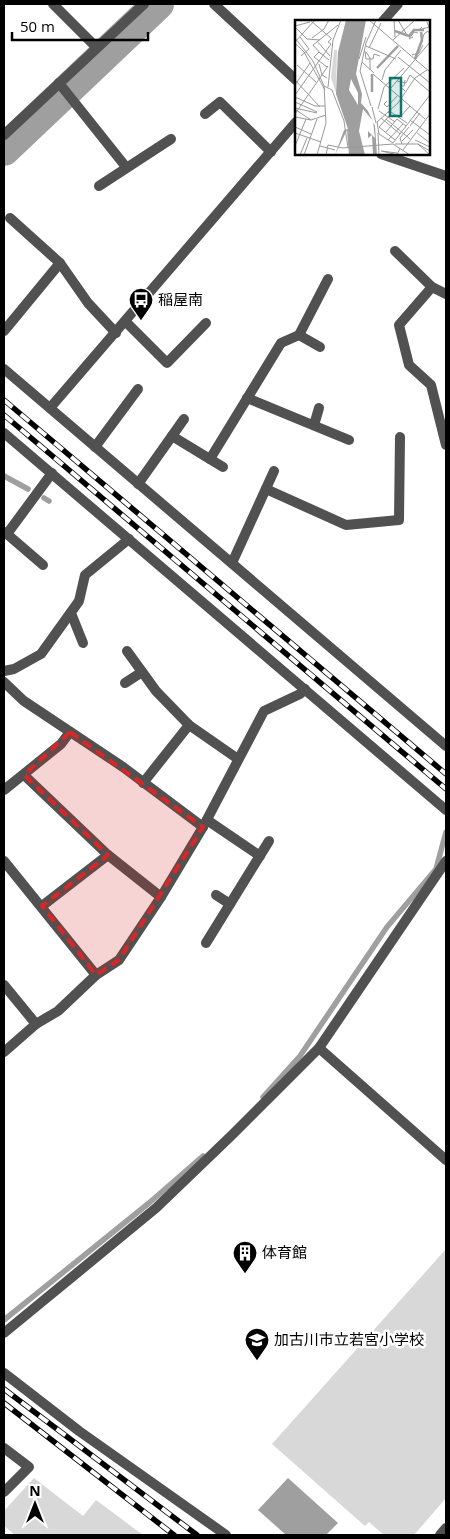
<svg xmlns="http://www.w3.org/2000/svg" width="450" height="1539" font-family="'Open Sans','Noto Sans JP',sans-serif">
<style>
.green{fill:#d8d8d8}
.water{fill:#9f9f9f}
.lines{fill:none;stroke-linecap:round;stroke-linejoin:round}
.stream{stroke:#9f9f9f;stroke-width:5.5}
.river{stroke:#9f9f9f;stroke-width:32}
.minor{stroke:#515151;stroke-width:10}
.tertiary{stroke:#515151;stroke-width:10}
.rail-casing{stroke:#000;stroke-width:5.5}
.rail{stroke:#fff;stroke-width:4;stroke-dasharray:11;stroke-linecap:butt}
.marked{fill:#d62828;fill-opacity:0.2;stroke:#d62828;stroke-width:4;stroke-dasharray:10 6;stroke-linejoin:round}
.labels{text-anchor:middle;stroke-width:5;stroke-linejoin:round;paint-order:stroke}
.poi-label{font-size:15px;fill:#000;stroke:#fff;text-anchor:start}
.inset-river{fill:none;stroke:#9f9f9f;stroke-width:2.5}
.inset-road{fill:none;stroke:#999;stroke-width:1}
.view{fill:#0f766e;fill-opacity:0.15;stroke:#0f766e;stroke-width:2.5}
.inset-edge{fill:none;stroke:#000;stroke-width:2.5}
</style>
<rect width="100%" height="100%" fill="#fff"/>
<!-- green -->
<g class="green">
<polygon points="446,1249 446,1498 414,1535 384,1535 369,1522 365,1526 272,1444"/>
<polygon points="34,1478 83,1516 96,1500 143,1535 15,1535 4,1526 4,1511"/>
</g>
<!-- water -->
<polygon class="water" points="288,1478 338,1523 326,1535 286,1535 258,1510"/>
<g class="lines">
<!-- stream -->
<g class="stream">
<polyline points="4,476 28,489"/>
<polyline points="44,498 49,501"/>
<polyline points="263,1097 300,1056 387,927 436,869 446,832"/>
<polyline points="4,1320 149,1203 203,1156"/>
</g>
<!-- river -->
<polyline class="river" points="4,150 158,4"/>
<!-- minor -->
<g class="minor">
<polyline points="53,4 96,47"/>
<polyline points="214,4 296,80"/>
<polyline points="59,83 126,167"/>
<polyline points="205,114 220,102 271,152"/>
<polyline points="4,135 144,4"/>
<polyline points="381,154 446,176"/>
<polyline points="99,186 171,139"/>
<polyline points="10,218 60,263 88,303 116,333"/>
<polyline points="395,251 432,287"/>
<polyline points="446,294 432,287 399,325 409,365 431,385 446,445"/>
<polyline points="126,322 167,363 206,323"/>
<polyline points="4,331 60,263"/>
<polyline points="299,335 320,347"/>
<polyline points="4,369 446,746"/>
<polyline points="247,398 349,440"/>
<polyline points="314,425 319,408"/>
<polyline points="4,433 446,810"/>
<polyline points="172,436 184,419"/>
<polyline points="95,447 138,389"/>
<polyline points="210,459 281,343 299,335 328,279"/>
<polyline points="138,484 172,436 223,467"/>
<polyline points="266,489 346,525 399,520 400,437"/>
<polyline points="4,532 7,534 52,473"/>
<polyline points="7,534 43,565"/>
<polyline points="232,563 274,471"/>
<polyline points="71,613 83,643"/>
<polyline points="127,651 156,691 189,725 238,759"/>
<polyline points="4,671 14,669 41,654 79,601 85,575 129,539"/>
<polyline points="4,682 24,701 123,767 203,827"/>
<polyline points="125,683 142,672"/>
<polyline points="24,775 108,855 161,897"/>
<polyline points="143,783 189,725"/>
<polyline points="4,790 61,744 70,732"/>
<polyline points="207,820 260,856"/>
<polyline points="4,861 96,975"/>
<polyline points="216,895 230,904"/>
<polyline points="42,906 108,855"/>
<polyline points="206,943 269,841"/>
<polyline points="4,985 36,1024"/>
<polyline points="319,1048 446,1160"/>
<polyline points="4,1052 36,1024 58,1011 96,975 119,960 161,897 203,827 264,711 300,694 305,689"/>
<polyline points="4,1333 156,1208 232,1135 319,1048 446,861"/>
<polyline points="4,1448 29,1467 4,1492"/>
<polyline points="440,1535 446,1528"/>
</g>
<!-- tertiary -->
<g class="tertiary">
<polyline points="383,21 398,4"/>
<polyline points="50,408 296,122"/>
<polyline points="4,1373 79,1431 226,1535"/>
</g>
<defs>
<g id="rail">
<polyline points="4,400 446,774"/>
<polyline points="4,415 446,789"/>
<polyline points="4,1389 197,1535"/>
<polyline points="4,1403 174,1535"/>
</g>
</defs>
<!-- rail casing -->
<use href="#rail" class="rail-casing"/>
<!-- rail -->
<use href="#rail" class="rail"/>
</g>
<!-- marked area -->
<path class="marked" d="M70,732L203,827L119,960L96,975L42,906L108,855L24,775Z"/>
<!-- icons -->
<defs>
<symbol id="bus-pin" viewBox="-11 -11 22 30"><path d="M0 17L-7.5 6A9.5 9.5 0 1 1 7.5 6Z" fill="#000" stroke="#fff"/><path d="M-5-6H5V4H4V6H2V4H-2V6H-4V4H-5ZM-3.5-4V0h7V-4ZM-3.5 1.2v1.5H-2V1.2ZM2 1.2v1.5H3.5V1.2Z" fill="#fff"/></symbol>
<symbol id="building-pin" viewBox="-11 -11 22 30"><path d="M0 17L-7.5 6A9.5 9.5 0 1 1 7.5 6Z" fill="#000" stroke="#fff"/><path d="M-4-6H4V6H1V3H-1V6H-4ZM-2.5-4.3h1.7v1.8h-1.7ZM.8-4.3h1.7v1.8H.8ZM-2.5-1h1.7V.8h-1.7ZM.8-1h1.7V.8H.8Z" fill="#fff"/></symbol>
<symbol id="school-pin" viewBox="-11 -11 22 30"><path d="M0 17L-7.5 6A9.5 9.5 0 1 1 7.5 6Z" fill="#000" stroke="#fff"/><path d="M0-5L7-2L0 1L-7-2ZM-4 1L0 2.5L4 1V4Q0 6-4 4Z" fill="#fff"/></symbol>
</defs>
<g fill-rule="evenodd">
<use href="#bus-pin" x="127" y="286" width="28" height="38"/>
<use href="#building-pin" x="231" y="1239" width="28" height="38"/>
<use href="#school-pin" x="243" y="1326" width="28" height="38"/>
</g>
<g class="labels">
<!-- poi labels -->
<g class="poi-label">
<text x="158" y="305">稲屋南</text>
<text x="262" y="1258">体育館</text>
<text x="274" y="1345">加古川市立若宮小学校</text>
</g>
</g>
<!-- overview -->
<g transform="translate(295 20)">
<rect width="135" height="135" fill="#fff"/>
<path d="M39,30H42L41,73L36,58Z" fill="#d8d8d8"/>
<path d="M51,0H71L61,54L67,74L66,83L73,91L80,106L82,135H78L77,115L73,118V111L80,118L78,101L68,89L64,111L70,135H54L52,110L40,135L49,110L53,109L41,74L43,32ZM56,59L63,73V85L54,70Z" fill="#9f9f9f" fill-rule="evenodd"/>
<path class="inset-river" d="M100,11L114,16L119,10H129M120,39L127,20L126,12M82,48L103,26M77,54V72"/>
<path class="inset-road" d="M15,0L37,19M74,0L135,52M99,0L100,17M103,0L112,15M0,6L15,2M0,7L12,19L25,20M127,7L124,10L134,7L132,2M5,17L14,29L6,36M118,17L114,19L119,12L123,13M0,18L18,41L29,66L37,70L49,101L53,128M17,18L29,9L34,0M98,20L120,0M22,21L35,36M0,22L20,0M0,23L9,32L30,70M126,24L129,14L133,11L135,14M71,26L101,39M74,28L86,3M70,31L71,39H78L79,34L85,36M71,32L75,38V50M26,34L18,25L43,5M21,35L19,37L32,47M21,35L24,32L34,40M117,35L124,33L128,25M103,37L135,63M64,39L71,17M67,42L79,53M24,44L27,55L32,58M2,45L21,62M78,54L130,99M0,60L25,87M87,60L90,50L106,30M110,60L109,66H105L110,71M102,61L111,63L115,55L135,72M0,65L15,43M33,67L38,20L46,0M96,68L135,22M0,75L36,24L33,22L36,19M0,77L20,86H30M92,81L89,84L92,87L103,75M0,82L22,92M76,86L65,51L71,23L81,0M77,87L81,103M0,88L22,93M83,89L89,67L109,48M1,90L16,100M84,91L100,102M93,92L96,94L84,107L100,120M96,92L112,103M0,94L33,46M0,97L16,100L31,95M86,98L105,114M104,98L115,86M91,99L115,119M115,100L135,115M115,106L125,93M0,107L16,114M91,112L102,99L111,106M0,113L26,122M83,113L84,135M122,113L135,123M93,120L108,104M120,120L135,127M107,121L118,110M98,123L84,114L82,102L103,83L120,58L132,50M98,123L135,75M100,124H123L135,131M107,124L105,118L114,107M123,124L135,135M0,126L11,99M25,126L40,130M108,130L135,94M86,131L102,133M87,131L102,135L105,128M5,135L12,118M9,135L22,99M22,135L31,103L29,66M31,135L33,125L48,128L98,124L115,135"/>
<path class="view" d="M95,58H106V96H95Z"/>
<rect width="135" height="135" class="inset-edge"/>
</g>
<!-- border -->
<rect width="450" height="1539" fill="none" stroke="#000000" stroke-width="10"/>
<!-- north arrow -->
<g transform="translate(35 1504)" stroke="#ffffff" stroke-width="4" paint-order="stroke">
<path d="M0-4L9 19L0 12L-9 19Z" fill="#000000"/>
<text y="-8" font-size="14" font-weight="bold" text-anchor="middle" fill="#000000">N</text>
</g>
<!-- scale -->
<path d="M12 32v8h136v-8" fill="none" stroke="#000000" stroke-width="2.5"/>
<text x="20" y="32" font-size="15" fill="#000000" stroke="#ffffff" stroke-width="4" paint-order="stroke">50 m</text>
</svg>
